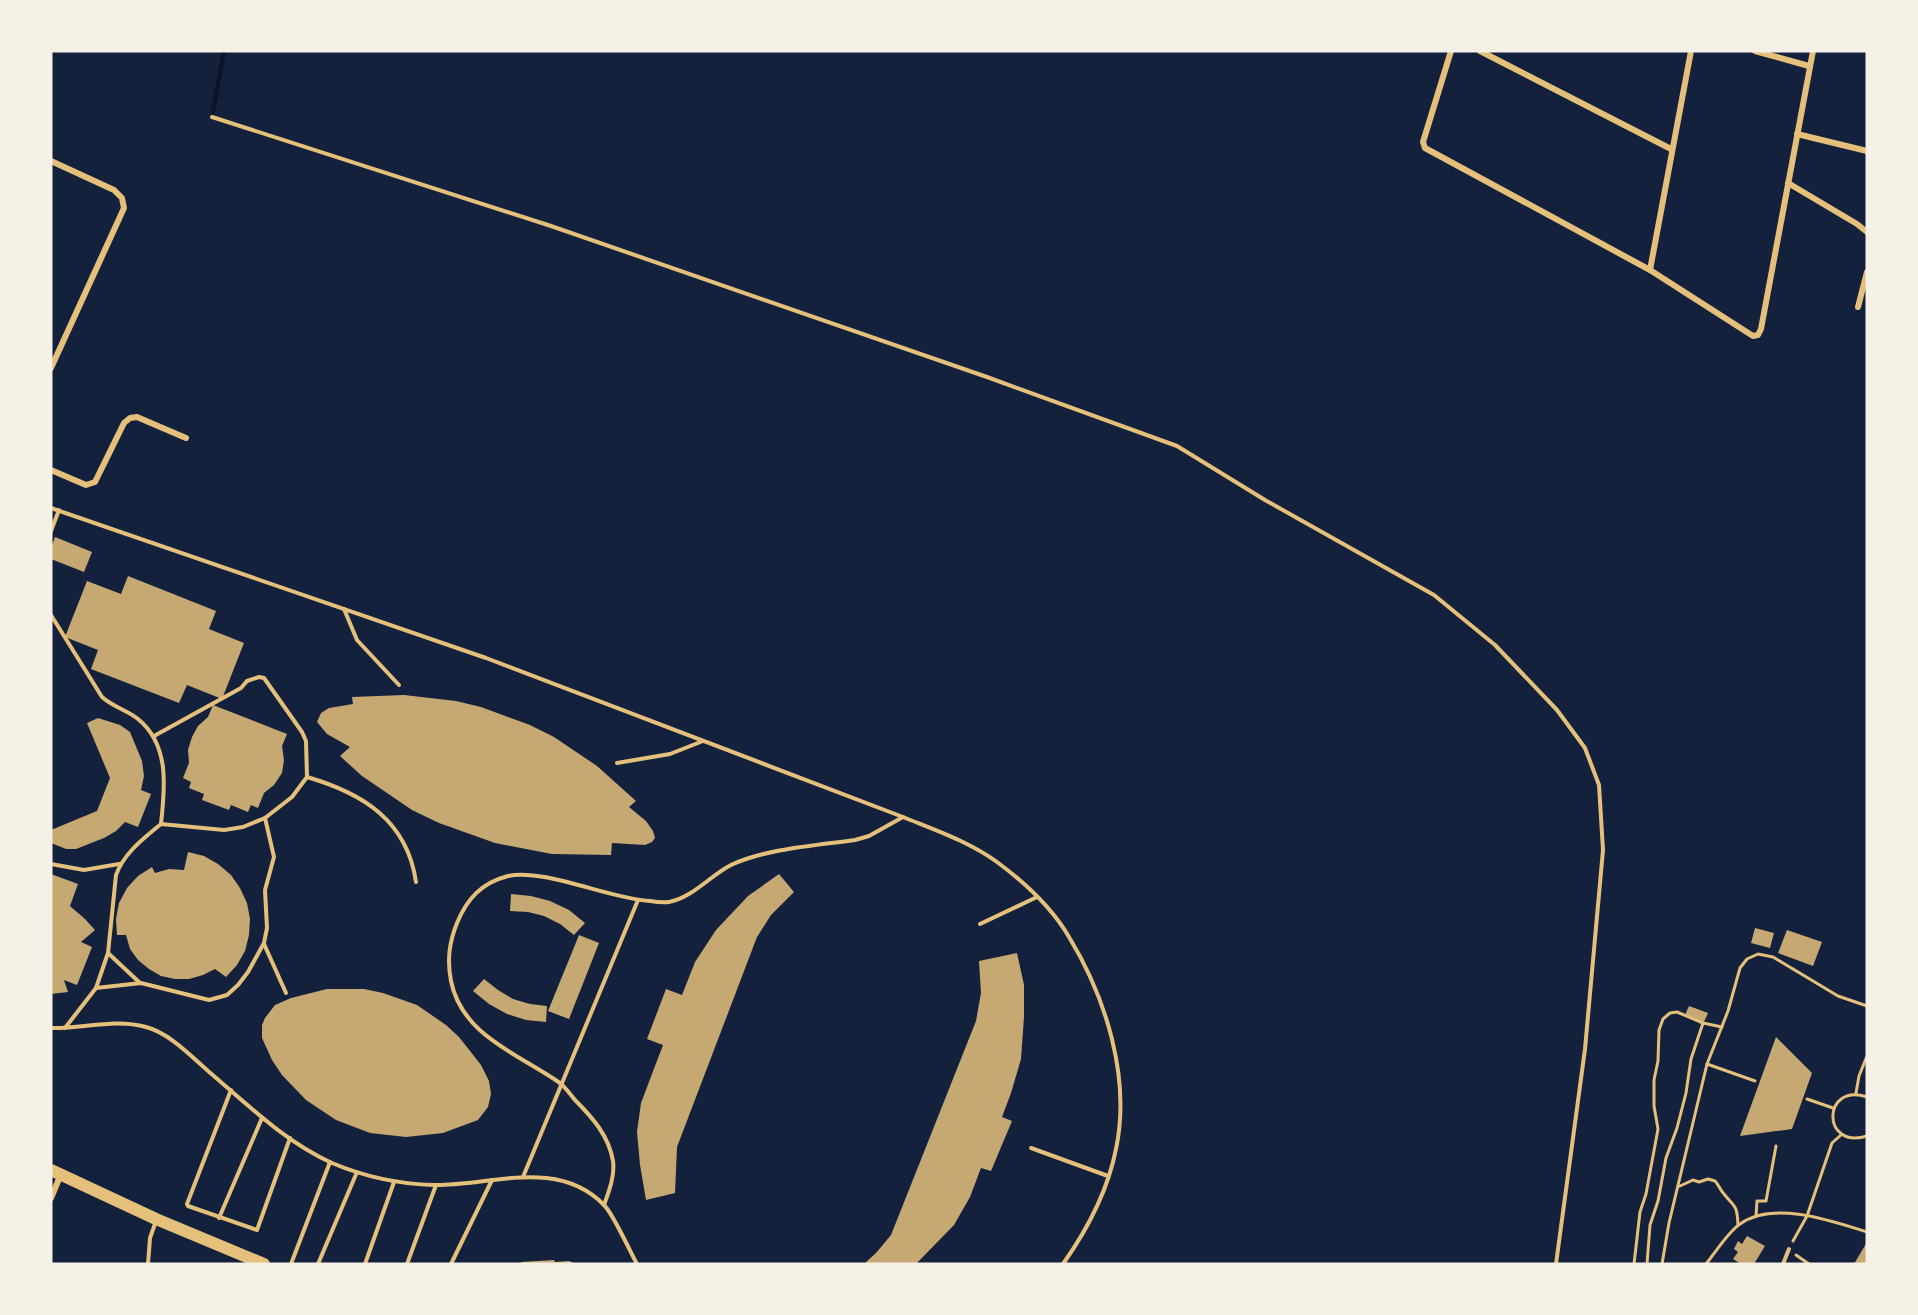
<svg xmlns="http://www.w3.org/2000/svg" width="1918" height="1315" font-family="'Fira Sans',sans-serif">
<style>
.lines{fill:none;stroke-linecap:round;stroke-linejoin:round}
.stream{stroke:#0b132b;stroke-width:4.5}
.building{fill:#c6a872}
.path{stroke:#e5c07b;stroke-width:3}
.service{stroke:#e5c07b;stroke-width:4}
.minor{stroke:#e5c07b;stroke-width:6}
.primary{stroke:#e5c07b;stroke-width:12}
</style>
<rect width="100%" height="100%" fill="#14213d"/>
<g class="lines">
<!-- stream -->
<polyline class="stream" points="212,117 224,51"/>
</g>
<!-- building -->
<g class="building">
<polygon points="55,537 92,552 84,572 51,559 51,548"/>
<polygon points="128,576 216,611 209,629 244,643 222,699 187,685 179,703 91,669 98,650 65,637 87,581 121,594"/>
<polygon points="404,695 456,701 481,707 530,725 554,737 597,766 636,801 629,807 646,821 653,831 655,838 652,842 645,845 612,843 611,855 552,854 495,843 439,823 412,810 362,776 340,756 350,747 327,734 317,722 321,713 329,708 353,704 352,697"/>
<polygon points="213,705 287,734 282,746 284,760 282,773 274,785 264,793 258,808 251,805 248,812 231,805 229,810 202,800 204,794 189,788 191,782 183,778 189,763 188,750 192,737 198,726 208,717"/>
<polygon points="98,718 120,725 130,732 142,761 144,776 141,790 151,794 138,827 125,822 116,831 104,838 76,849 66,849 51,843 51,830 97,811 110,778 87,723"/>
<polygon points="188,852 204,856 218,864 231,875 240,888 247,903 250,919 249,935 245,951 237,965 226,977 215,969 203,975 189,979 175,979 161,976 149,969 138,960 130,949 126,935 117,935 116,919 119,903 127,888 138,876 152,867 155,873 169,869 184,870"/>
<polygon points="51,874 78,884 70,906 85,919 95,930 81,942 92,947 77,985 64,980 68,992 51,994"/>
<polygon points="779,874 794,892 771,915 757,937 677,1147 675,1193 646,1200 640,1165 637,1132 641,1103 663,1045 647,1039 666,989 682,995 695,962 716,930 748,896"/>
<polygon points="511,894 531,896 550,901 569,910 585,923 574,935 560,924 544,916 528,912 510,911"/>
<polygon points="1755,928 1774,933 1770,948 1751,943"/>
<polygon points="1787,930 1822,942 1813,966 1778,953"/>
<polygon points="579,935 599,943 569,1019 548,1011"/>
<polygon points="1017,953 1024,985 1024,1017 1021,1059 1011,1093 1002,1117 1012,1121 991,1171 981,1168 970,1197 954,1225 916,1264 864,1264 876,1253 891,1235 976,1021 981,993 979,961"/>
<polygon points="484,979 498,990 513,999 530,1004 547,1006 546,1022 526,1020 507,1014 489,1004 473,991"/>
<polygon points="327,989 364,989 383,993 417,1005 446,1025 459,1037 481,1065 489,1081 491,1094 488,1107 478,1120 443,1133 406,1137 370,1133 336,1120 306,1100 282,1075 272,1060 262,1038 262,1025 265,1018 275,1005 291,998"/>
<polygon points="1689,1006 1708,1013 1704,1022 1685,1015"/>
<polygon points="1776,1037 1812,1073 1792,1129 1740,1136"/>
<polygon points="1747,1236 1765,1246 1754,1264 1741,1264 1733,1259 1738,1252 1734,1249 1738,1241 1742,1244"/>
<polygon points="1867,1242 1867,1264 1854,1264"/>
<polygon points="554,1260 555,1262 569,1261 576,1264 521,1264 521,1262"/>
</g>
<g class="lines">
<!-- path -->
<g class="path">
<polyline points="1707,1064 1755,1081"/>
<polyline points="1856,1093 1859,1076 1867,1056"/>
<path d="M1867,1097C1822,1082 1821,1150 1867,1136"/>
<polyline points="1807,1099 1833,1108"/>
<path d="M1680,1186L1693,1180L1699,1182L1708,1179L1715,1181C1719,1185 1720,1190 1724,1194C1735,1208 1737,1204 1738,1225"/>
<polyline points="1756,1216 1757,1201 1766,1201 1776,1146"/>
<polyline points="1793,1241 1807,1216 1832,1143 1841,1135"/>
<polyline points="1796,1255 1809,1264"/>
<polyline points="1634,1264 1640,1212 1646,1194 1658,1129 1654,1106 1654,1080 1658,1061 1659,1030 1663,1019 1670,1013 1677,1012 1703,1023 1722,1027"/>
<polyline points="1647,1264 1650,1225 1658,1201 1666,1158 1677,1128 1686,1093 1691,1059 1703,1023"/>
<polyline points="1662,1264 1669,1223 1707,1064 1728,1011 1740,968 1747,959 1758,954 1773,957 1838,996 1867,1006"/>
<path d="M1706,1264C1715,1253 1728,1232 1740,1224C1773,1200 1832,1221 1867,1232"/>
</g>
<!-- service -->
<g class="service">
<polyline points="212,117 551,226 987,377 1177,446 1265,500 1434,595 1495,645 1557,710 1585,748 1599,785 1603,850 1585,1049 1556,1264"/>
<path d="M51,508L486,658L903,817C935,830 970,842 997,862C1024,882 1052,908 1069,937C1106,998 1131,1078 1116,1149C1108,1190 1087,1230 1063,1264"/>
<polyline points="51,531 59,510"/>
<polyline points="344,609 357,640 399,685"/>
<path d="M51,615L102,697C113,707 127,710 138,719C170,745 165,788 161,824C143,839 124,853 116,875L108,953L96,988L65,1028"/>
<polyline points="154,736 241,688 247,681 259,677 264,678 302,732 306,741 307,777 292,797 265,818 243,827 224,830 161,824"/>
<polyline points="617,763 670,754 703,741"/>
<path d="M307,777C362,793 407,820 416,882"/>
<polyline points="51,864 84,870 119,864"/>
<polyline points="980,924 1037,897"/>
<polyline points="264,944 286,993"/>
<polyline points="108,953 140,983"/>
<polyline points="96,988 141,983 209,1000 227,995 238,985 248,972 264,943 267,928 265,890 274,857 265,818"/>
<path d="M51,1028C83,1029 114,1018 146,1027C169,1033 190,1055 208,1071C247,1104 285,1142 332,1163C365,1177 399,1184 434,1185C490,1186 557,1157 604,1205C614,1215 629,1250 637,1264"/>
<polyline points="231,1090 187,1204 188,1206 257,1230 290,1138"/>
<polyline points="1031,1148 1108,1176"/>
<polyline points="523,1177 638,900"/>
<path d="M604,1205C609,1191 615,1176 613,1161C609,1136 592,1117 575,1100C570,1094 566,1088 560,1083C519,1054 462,1036 451,981C447,960 449,943 457,923C467,899 481,883 508,876C544,868 610,899 650,901C656,902 663,903 669,902C692,898 711,875 731,865C764,849 819,845 855,840L869,836L903,817"/>
<polyline points="219,1218 262,1118"/>
<polyline points="148,1264 150,1238 156,1221"/>
<polyline points="291,1264 330,1162"/>
<polyline points="318,1264 357,1172"/>
<polyline points="365,1264 394,1182"/>
<polyline points="407,1264 436,1185"/>
<polyline points="451,1264 492,1180"/>
<polyline points="1783,1264 1789,1249"/>
</g>
<!-- minor -->
<g class="minor">
<polyline points="1451,51 1423,142 1425,148 1650,270 1753,336 1758,335 1761,329 1813,51"/>
<polyline points="1480,51 1671,149"/>
<polyline points="1755,51 1809,66"/>
<polyline points="1797,134 1867,151"/>
<polyline points="51,161 114,190 122,198 124,208 51,368"/>
<polyline points="1788,183 1857,224 1867,232"/>
<polyline points="1650,270 1691,51"/>
<polyline points="1858,307 1867,272"/>
<polyline points="51,470 86,485 95,482 124,423 130,418 137,417 186,438"/>
<polyline points="51,1198 61,1174"/>
</g>
<!-- primary -->
<polyline class="primary" points="51,1170 156,1219 264,1264"/>
</g>
<!-- border -->
<rect width="1918" height="1315" fill="none" stroke="#f6f1e7" stroke-width="105"/>
</svg>
